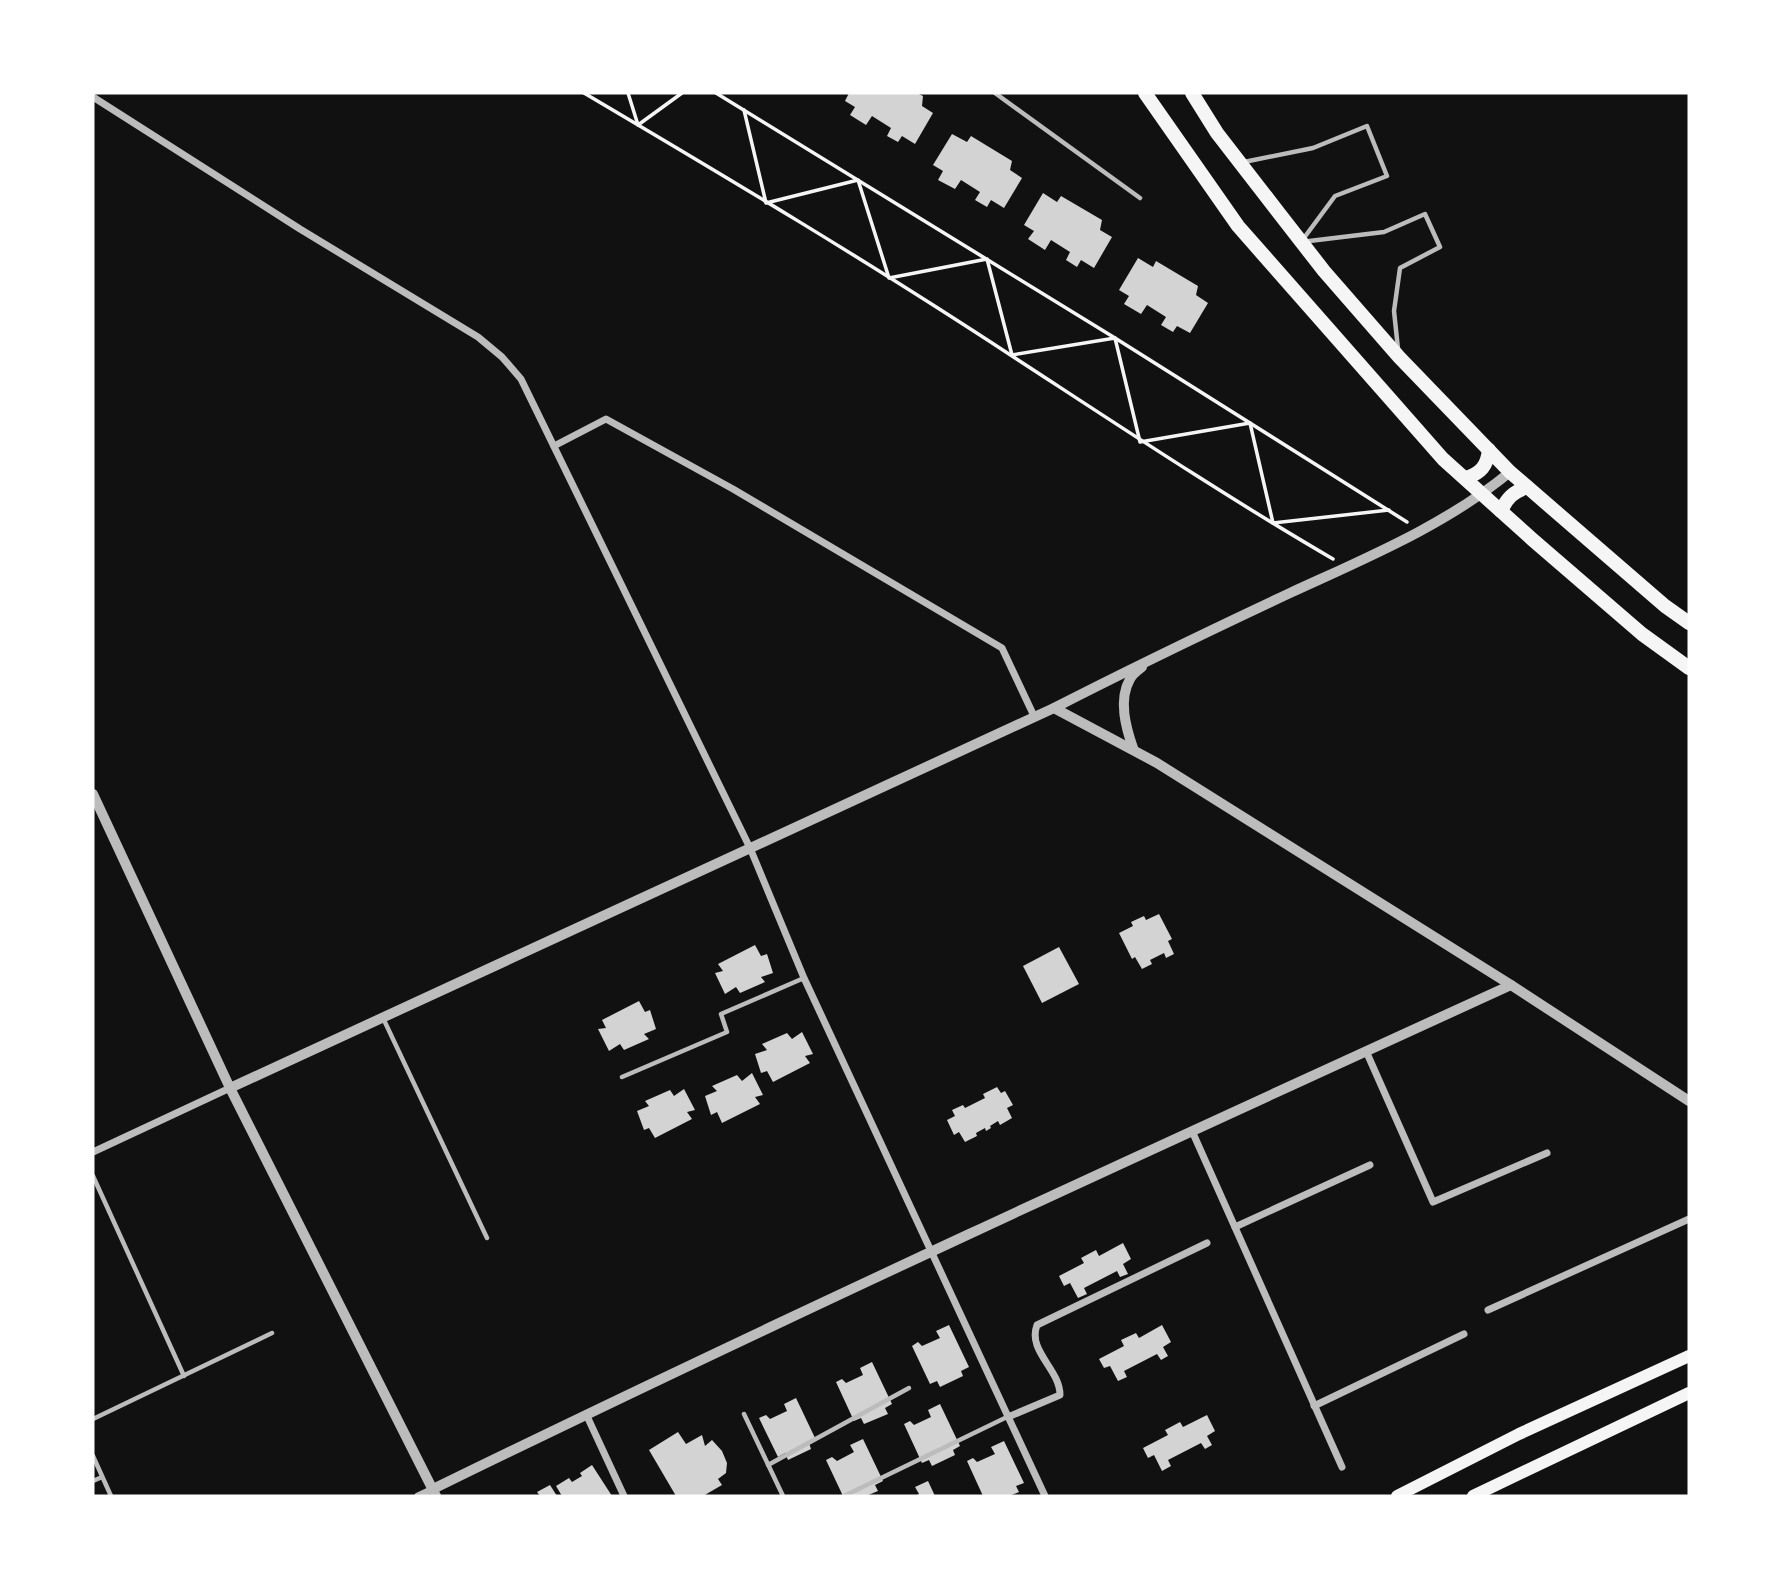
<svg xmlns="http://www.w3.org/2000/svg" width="1782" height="1589" font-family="Rubik,sans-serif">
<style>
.building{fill:#d3d3d3}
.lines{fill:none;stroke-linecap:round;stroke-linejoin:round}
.path{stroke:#f5f5f5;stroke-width:3.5}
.service{stroke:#bcbcbc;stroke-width:4.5}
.minor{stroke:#bcbcbc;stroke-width:7}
.tertiary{stroke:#bcbcbc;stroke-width:10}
.secondary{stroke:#f5f5f5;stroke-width:12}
.primary{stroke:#f5f5f5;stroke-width:14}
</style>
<rect width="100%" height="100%" fill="#111"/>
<!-- building -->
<g class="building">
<polygon points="849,93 917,93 923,96 922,106 933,113 915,144 902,136 898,142 887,136 891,128 872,116 866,125 850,115 855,107 845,101"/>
<polygon points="952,134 967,142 971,136 1012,161 1010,170 1022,178 1004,208 991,200 987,207 975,200 980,192 961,180 955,189 938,180 943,171 933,165"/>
<polygon points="1043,193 1057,202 1061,196 1102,220 1100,230 1112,237 1094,268 1081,260 1077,267 1066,260 1070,252 1051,240 1045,250 1028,239 1034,231 1024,225"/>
<polygon points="1138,258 1153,267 1156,261 1198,286 1196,295 1208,303 1190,333 1177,326 1173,332 1161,325 1166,317 1147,305 1141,314 1124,304 1129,296 1119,290"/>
<polygon points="1159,914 1172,939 1168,941 1174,954 1166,958 1164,953 1150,960 1152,964 1142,969 1135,957 1132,959 1119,933 1133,926 1131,922 1144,916 1146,920"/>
<polygon points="755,945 761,956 767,954 773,973 761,977 765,982 740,993 736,987 725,994 715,973 723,971 718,964"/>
<polygon points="1059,947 1079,984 1042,1003 1023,966"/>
<polygon points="639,1001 645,1012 650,1010 656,1029 644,1034 649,1039 624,1050 620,1044 609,1051 598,1029 606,1028 602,1020"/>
<polygon points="802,1032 813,1054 805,1056 810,1063 773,1082 767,1071 761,1073 755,1054 767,1050 762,1044 787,1033 792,1039"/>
<polygon points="752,1073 763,1095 755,1097 760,1104 722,1123 717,1112 711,1115 705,1096 717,1091 712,1086 737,1075 742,1081"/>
<polygon points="997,1087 1001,1093 1005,1091 1013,1105 1007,1108 1012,1118 1000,1125 998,1121 990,1126 991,1128 986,1131 985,1128 976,1133 977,1136 965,1142 959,1132 954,1135 947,1120 955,1116 952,1110 963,1105 965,1108 985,1098 983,1094"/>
<polygon points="684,1089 695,1110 687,1112 692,1119 655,1138 649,1128 644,1130 637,1111 649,1106 645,1101 670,1090 674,1096"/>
<polygon points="1123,1243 1131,1259 1123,1264 1128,1274 1120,1277 1117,1271 1084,1288 1087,1294 1078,1298 1070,1283 1064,1286 1059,1276 1084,1263 1081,1258 1096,1250 1099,1256"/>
<polygon points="949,1325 969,1367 961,1371 963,1376 940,1387 937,1381 930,1384 912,1346 918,1342 922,1346 940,1338 936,1331"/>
<polygon points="1162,1325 1171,1342 1163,1347 1168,1356 1161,1360 1157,1354 1124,1371 1127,1377 1118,1381 1110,1366 1104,1368 1099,1359 1124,1346 1121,1340 1136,1333 1139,1338"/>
<polygon points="872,1362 892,1404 885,1408 888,1414 864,1424 861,1418 854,1421 836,1382 842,1379 846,1383 863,1375 860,1368"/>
<polygon points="796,1398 816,1440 809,1443 811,1449 788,1460 785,1453 778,1457 759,1418 766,1415 770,1419 787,1411 784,1404"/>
<polygon points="940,1404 960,1446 953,1450 955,1455 932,1466 929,1460 922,1463 904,1424 910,1421 914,1425 931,1417 928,1410"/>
<polygon points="1207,1415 1215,1431 1207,1436 1212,1445 1205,1449 1201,1443 1168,1460 1171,1466 1162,1471 1154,1455 1148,1458 1143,1448 1168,1435 1165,1430 1180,1422 1183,1427"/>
<polygon points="678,1432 686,1444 702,1435 705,1446 712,1440 722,1451 727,1463 726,1473 718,1479 722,1485 703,1496 676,1496 649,1450"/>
<polygon points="863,1439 883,1481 875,1485 878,1491 866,1496 843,1496 826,1460 832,1457 837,1461 854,1452 850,1445"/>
<polygon points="1004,1441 1024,1483 1016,1486 1019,1492 1009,1496 983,1496 967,1461 973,1458 977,1462 995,1454 991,1447"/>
<polygon points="592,1465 612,1496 562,1496 556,1486 569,1478 572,1482 582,1476 580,1473"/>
<polygon points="928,1481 935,1496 915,1496 919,1494 915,1487"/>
<polygon points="550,1485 557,1496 540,1496 537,1492"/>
</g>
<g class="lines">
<!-- path -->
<g class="path">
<path d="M584,93C728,178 872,264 1012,356C1118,425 1223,495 1333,559"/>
<polyline points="628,93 638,125 682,93"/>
<polyline points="716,93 1115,338 1407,522"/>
<polyline points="744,110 766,203 858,180 889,278 987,259 1012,355 1115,338 1140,442 1250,423 1273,523 1389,510"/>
</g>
<!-- service -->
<g class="service">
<polyline points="995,93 1140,198"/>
<polyline points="1244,162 1313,148 1367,126 1387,176 1335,196 1301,242 1384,232 1425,214 1440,247 1400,268 1394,311 1398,349"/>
<polyline points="383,1018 487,1238"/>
<polyline points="622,1077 727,1032 721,1014 804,978"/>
<polyline points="93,1176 184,1376"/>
<polyline points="744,1414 783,1496"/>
<polyline points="93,1419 272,1333"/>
<polyline points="93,1456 111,1496"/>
<polyline points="768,1465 909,1388"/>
<polyline points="93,1481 102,1477"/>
<polyline points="844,1496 1007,1417"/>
</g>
<!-- minor -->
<g class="minor">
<polyline points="93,97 300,229 478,337 502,357 521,379 750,848 804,978 1045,1496"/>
<polyline points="554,446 606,419 733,489 1002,648 1034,716"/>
<polyline points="1366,1051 1433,1202 1547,1153"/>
<polyline points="1192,1131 1342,1467"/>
<polyline points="93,1152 230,1088"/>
<polyline points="1235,1227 1370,1165"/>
<polyline points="1488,1310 1689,1219"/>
<polyline points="1314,1406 1464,1334"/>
<polyline points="586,1414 624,1496"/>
<path d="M1008,1417L1060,1395C1060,1369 1027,1351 1037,1325L1207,1243"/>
<polyline points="418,1496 433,1489"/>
</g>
<!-- tertiary -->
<g class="tertiary">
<polyline points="1054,708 1157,763 1511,985 1689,1101"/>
<path d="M1133,748C1126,728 1118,700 1130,679C1132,675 1138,670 1142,667"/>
<polyline points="93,794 230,1088 436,1496"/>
<path d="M230,1088L1054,708C1132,668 1211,630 1290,593C1366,558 1446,525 1510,472"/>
<path d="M433,1489C789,1315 1150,1150 1511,985"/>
</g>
<!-- secondary -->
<g class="secondary">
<polyline points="1397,1496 1519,1434 1689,1356"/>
<polyline points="1473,1496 1689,1393"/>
</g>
<!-- primary -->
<g class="primary">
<polyline points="1145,93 1238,226 1443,459 1533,540 1642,634 1689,668"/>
<polyline points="1192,93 1217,133 1275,208 1324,271 1399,357 1510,472 1665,606 1689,623"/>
<path d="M1466,478C1481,473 1487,466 1489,450"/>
<path d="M1501,511C1507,498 1513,492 1527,487"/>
</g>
</g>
<!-- border -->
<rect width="1782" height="1589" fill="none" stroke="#ffffff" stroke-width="189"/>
</svg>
